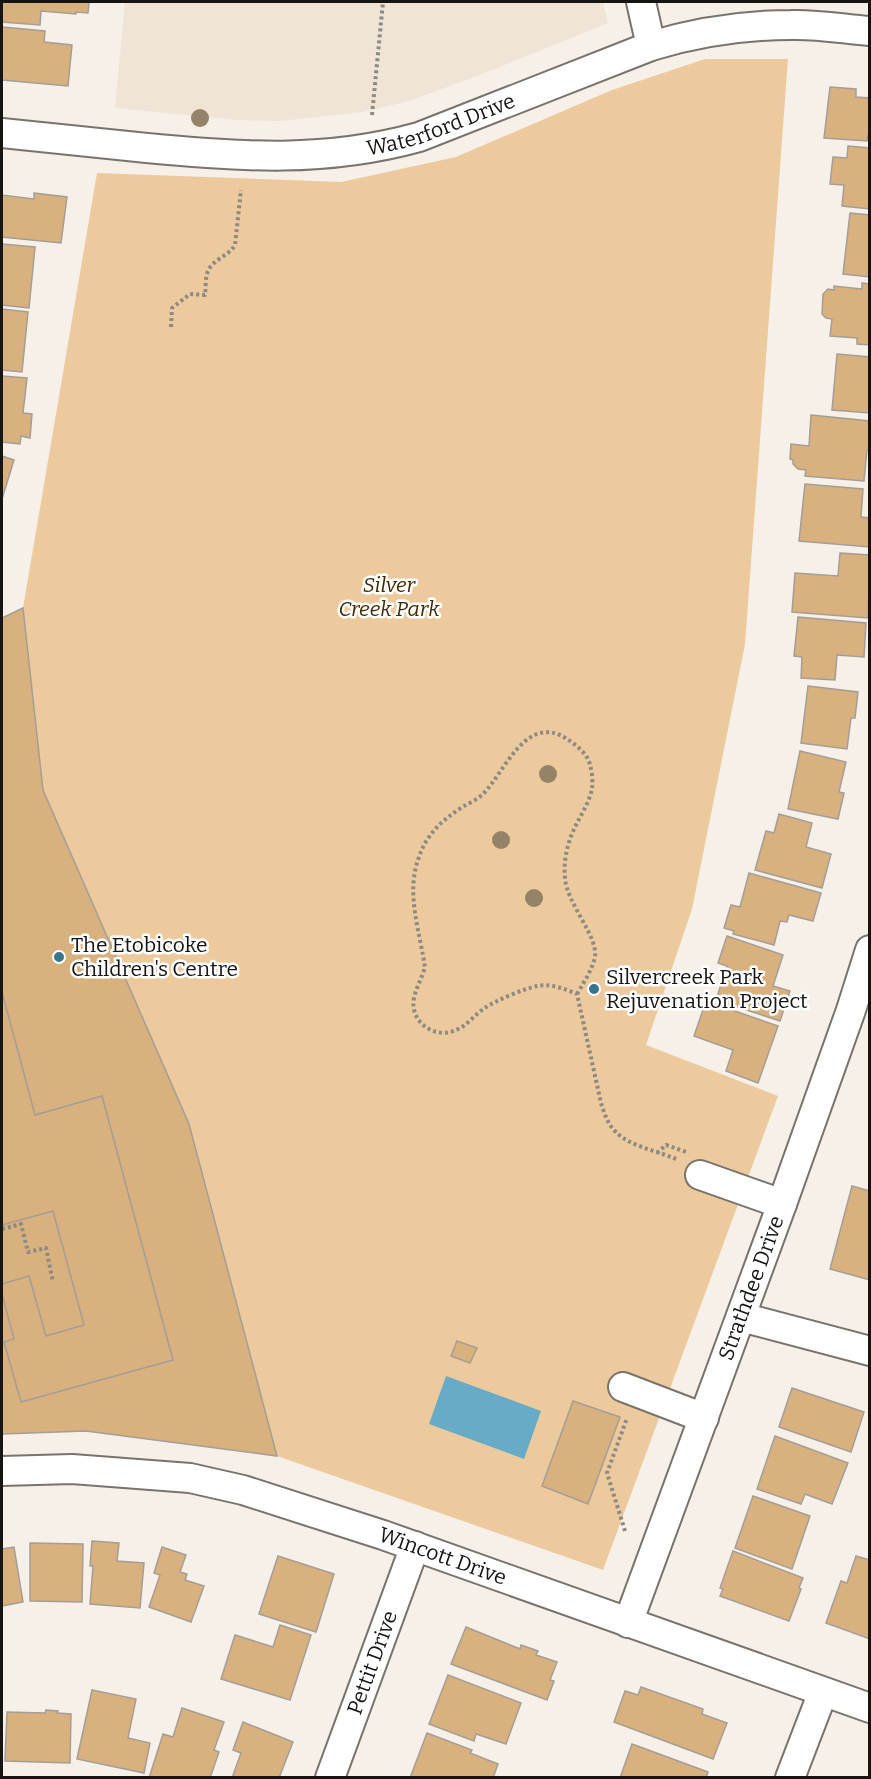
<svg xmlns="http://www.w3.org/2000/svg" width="871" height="1779" font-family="Bitter,serif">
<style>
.built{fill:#efe4d5}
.green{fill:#ecca9e}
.water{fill:#67abc7}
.building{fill:#d8b17e;stroke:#a49e96;stroke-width:1.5}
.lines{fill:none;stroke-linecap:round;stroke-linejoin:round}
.minor-casing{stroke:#79736c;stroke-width:32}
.path{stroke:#8d8983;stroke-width:4;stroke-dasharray:3 3;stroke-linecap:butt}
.minor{stroke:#fff;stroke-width:28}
.tree{fill:#958368}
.poi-dot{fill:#39758c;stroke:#fff;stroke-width:2}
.labels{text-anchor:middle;stroke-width:5;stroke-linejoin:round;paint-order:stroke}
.street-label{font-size:21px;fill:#171512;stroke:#fff}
.park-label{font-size:21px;font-style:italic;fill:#442a00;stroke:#fff}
.poi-label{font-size:21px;fill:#171512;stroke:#fff;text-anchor:start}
</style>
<rect width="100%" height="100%" fill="#f7f0e8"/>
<!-- built -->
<polygon class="built" points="125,2 603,2 608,23 472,78 409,101 363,112 280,121 237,120 115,108"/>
<!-- green -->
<polygon class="green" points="705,59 788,59 745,644 692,909 646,1045 778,1096 603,1570 277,1456 189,1124 43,790 23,608 97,173 341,182 456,157 612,90"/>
<!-- water -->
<polygon class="water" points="446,1376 541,1411 524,1459 429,1424"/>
<!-- building -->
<g class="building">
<polygon points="2,2 89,2 88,13 76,12 76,14 41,11 40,25 2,22"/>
<polygon points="2,27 45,31 44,42 72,45 68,86 2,80"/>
<polygon points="830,87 856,89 856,97 870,98 870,135 868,135 867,141 824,138"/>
<polygon points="848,146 870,148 870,209 842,206 844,185 830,184 833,157 847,158"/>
<polygon points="34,193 67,197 61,243 2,237 2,195 34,199"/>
<polygon points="850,213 870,215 870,277 843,274"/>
<polygon points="2,244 35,247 29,308 2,305"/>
<polygon points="862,283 870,284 870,345 857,344 857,338 830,336 832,319 826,318 822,314 823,294 828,289 834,290 834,286 862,289"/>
<polygon points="2,309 28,312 22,372 2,370"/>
<polygon points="837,354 870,357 870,413 832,410"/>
<polygon points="2,376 27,378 23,413 32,414 30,438 21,436 20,444 2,442"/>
<polygon points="811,415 870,421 870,450 867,450 864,481 805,476 806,470 798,469 793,464 793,460 790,459 791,444 809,446"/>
<polygon points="2,456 14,460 2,499"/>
<polygon points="805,484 863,489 861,517 870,518 870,547 799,541"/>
<polygon points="840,553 870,555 868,618 792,612 795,573 838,576"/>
<polygon points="23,608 43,790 189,1124 277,1456 86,1431 2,1434 2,618"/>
<polygon points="798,617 866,623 864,657 837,655 835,680 801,678 802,657 794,656"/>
<polygon points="808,686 858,692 855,718 851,718 847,749 801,743"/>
<polygon points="800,751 846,762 839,792 844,793 838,819 788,809"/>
<polygon points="779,814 812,823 806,847 831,854 822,888 755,870 766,831 774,833"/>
<polygon points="749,873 821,893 813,921 789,915 787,922 780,921 774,945 733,934 734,931 724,928 731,905 740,907"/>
<polygon points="727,936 783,955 773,986 790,991 780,1021 716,1000 727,966 718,963"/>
<polygon points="2,992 35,1115 102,1096 173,1360 21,1402 4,1342 14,1339 2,1294 2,1284 29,1276 46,1336 84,1325 53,1211 2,1225"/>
<polygon points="706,1001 778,1026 758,1083 726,1071 733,1050 694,1036"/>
<polygon points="852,1186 870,1191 870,1280 830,1269"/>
<polygon points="457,1341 477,1348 470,1363 451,1356"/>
<polygon points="792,1388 864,1412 851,1452 779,1427"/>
<polygon points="573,1401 620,1417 588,1504 542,1486"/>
<polygon points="775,1436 848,1463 832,1504 805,1494 801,1504 757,1489"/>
<polygon points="753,1496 810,1516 792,1569 735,1548"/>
<polygon points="92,1541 119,1543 117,1561 144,1563 140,1608 90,1604 93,1566 90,1566"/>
<polygon points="30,1543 83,1544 82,1602 30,1601"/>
<polygon points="14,1547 23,1602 2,1606 2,1549"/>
<polygon points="162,1547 186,1555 180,1572 187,1574 185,1580 204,1586 191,1622 149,1607 160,1575 154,1573"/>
<polygon points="733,1551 803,1578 799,1588 801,1589 789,1621 720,1596 723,1589 720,1588"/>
<polygon points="278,1556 334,1574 316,1632 259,1614"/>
<polygon points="856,1556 870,1560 870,1639 826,1623 841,1581 847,1583"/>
<polygon points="280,1625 311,1635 290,1700 221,1679 235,1635 273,1647"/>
<polygon points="466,1627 520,1649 521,1645 538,1651 536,1655 557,1662 550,1680 554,1681 547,1700 451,1664"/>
<polygon points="448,1675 521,1703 506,1744 476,1734 474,1741 429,1724"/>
<polygon points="641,1687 703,1709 702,1714 727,1723 713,1759 614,1722 625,1691 638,1695"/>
<polygon points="92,1690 136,1699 128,1738 150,1743 144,1773 77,1759"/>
<polygon points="182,1708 224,1722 214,1750 219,1752 210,1778 149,1778 163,1734 173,1737"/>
<polygon points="46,1710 58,1711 57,1713 71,1714 70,1763 5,1761 7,1712 45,1713"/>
<polygon points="243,1722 293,1742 279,1778 232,1778 241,1753 233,1750"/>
<polygon points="427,1733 472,1750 470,1753 498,1764 493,1778 410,1778"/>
<polygon points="632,1744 708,1772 706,1778 620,1778"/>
</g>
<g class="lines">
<defs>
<g id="minor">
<polyline points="641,2 651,46"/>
<path id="s1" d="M2,133C50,138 98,143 147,148C242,157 325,163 419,137L651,46C697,32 743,25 791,25C817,24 844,29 870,31"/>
<polyline points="700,1175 782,1204"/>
<polyline points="741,1317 870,1351"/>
<polyline points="623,1387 704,1418"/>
<path id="s2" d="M2,1471L72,1469L190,1478L243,1490L383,1535L870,1708"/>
<path id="s3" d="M628,1623L782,1204L851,1010L870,950"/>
<path id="s4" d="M330,1778L415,1546"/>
<polyline points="790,1778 823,1692"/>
</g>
</defs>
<!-- minor casing -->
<use href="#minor" class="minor-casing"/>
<!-- path -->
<g class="path">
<polyline points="372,115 383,2"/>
<path d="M171,327L172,308L190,294L205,295C206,288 205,278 208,271C213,259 229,256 235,245L241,190"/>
<path d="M577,994C584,982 592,970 595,957C598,936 567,904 565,878C563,860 568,841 576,825C582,813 590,801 592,788C593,781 592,772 590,765C588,754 576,745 567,739C526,712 505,772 483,794C478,799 470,803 464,806C442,820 426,834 418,860C406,894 420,933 425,967C422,978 416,988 414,998C409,1021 434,1040 456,1030C467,1026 475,1014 485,1008C496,1000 524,989 537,986C550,983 565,989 577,994L601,1103C604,1112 607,1122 613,1129C628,1147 657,1150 678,1160"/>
<polyline points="657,1153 666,1145 686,1152"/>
<polyline points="2,1229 21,1224 28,1252 46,1248 53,1282"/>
<polyline points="625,1531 607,1473 627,1418"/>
</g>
<!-- minor -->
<use href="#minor" class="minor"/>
</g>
<!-- trees -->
<g class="tree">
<circle cx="200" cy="118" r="9"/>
<circle cx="548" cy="774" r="9"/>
<circle cx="501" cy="840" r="9"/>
<circle cx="534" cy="898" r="9"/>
</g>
<!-- markers -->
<g class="poi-dot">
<circle cx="59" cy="957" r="6"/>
<circle cx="594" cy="989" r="6"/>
</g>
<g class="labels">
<!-- street labels -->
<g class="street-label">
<text dy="7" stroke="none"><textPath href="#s1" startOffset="444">Waterford Drive</textPath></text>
<text dy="7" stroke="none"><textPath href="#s3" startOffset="357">Strathdee Drive</textPath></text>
<text dy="7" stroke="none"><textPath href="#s2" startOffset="453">Wincott Drive</textPath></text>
<text dy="7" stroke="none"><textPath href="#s4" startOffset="123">Pettit Drive</textPath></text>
</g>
<!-- park labels -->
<g class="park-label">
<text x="389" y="592">Silver<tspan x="389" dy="24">Creek Park</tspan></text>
</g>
<!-- poi labels -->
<g class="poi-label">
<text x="71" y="952">The Etobicoke<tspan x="71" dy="24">Children's Centre</tspan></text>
<text x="606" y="984">Silvercreek Park<tspan x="606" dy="24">Rejuvenation Project</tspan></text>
</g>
</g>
<!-- border -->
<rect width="871" height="1779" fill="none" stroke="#171512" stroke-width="6"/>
</svg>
